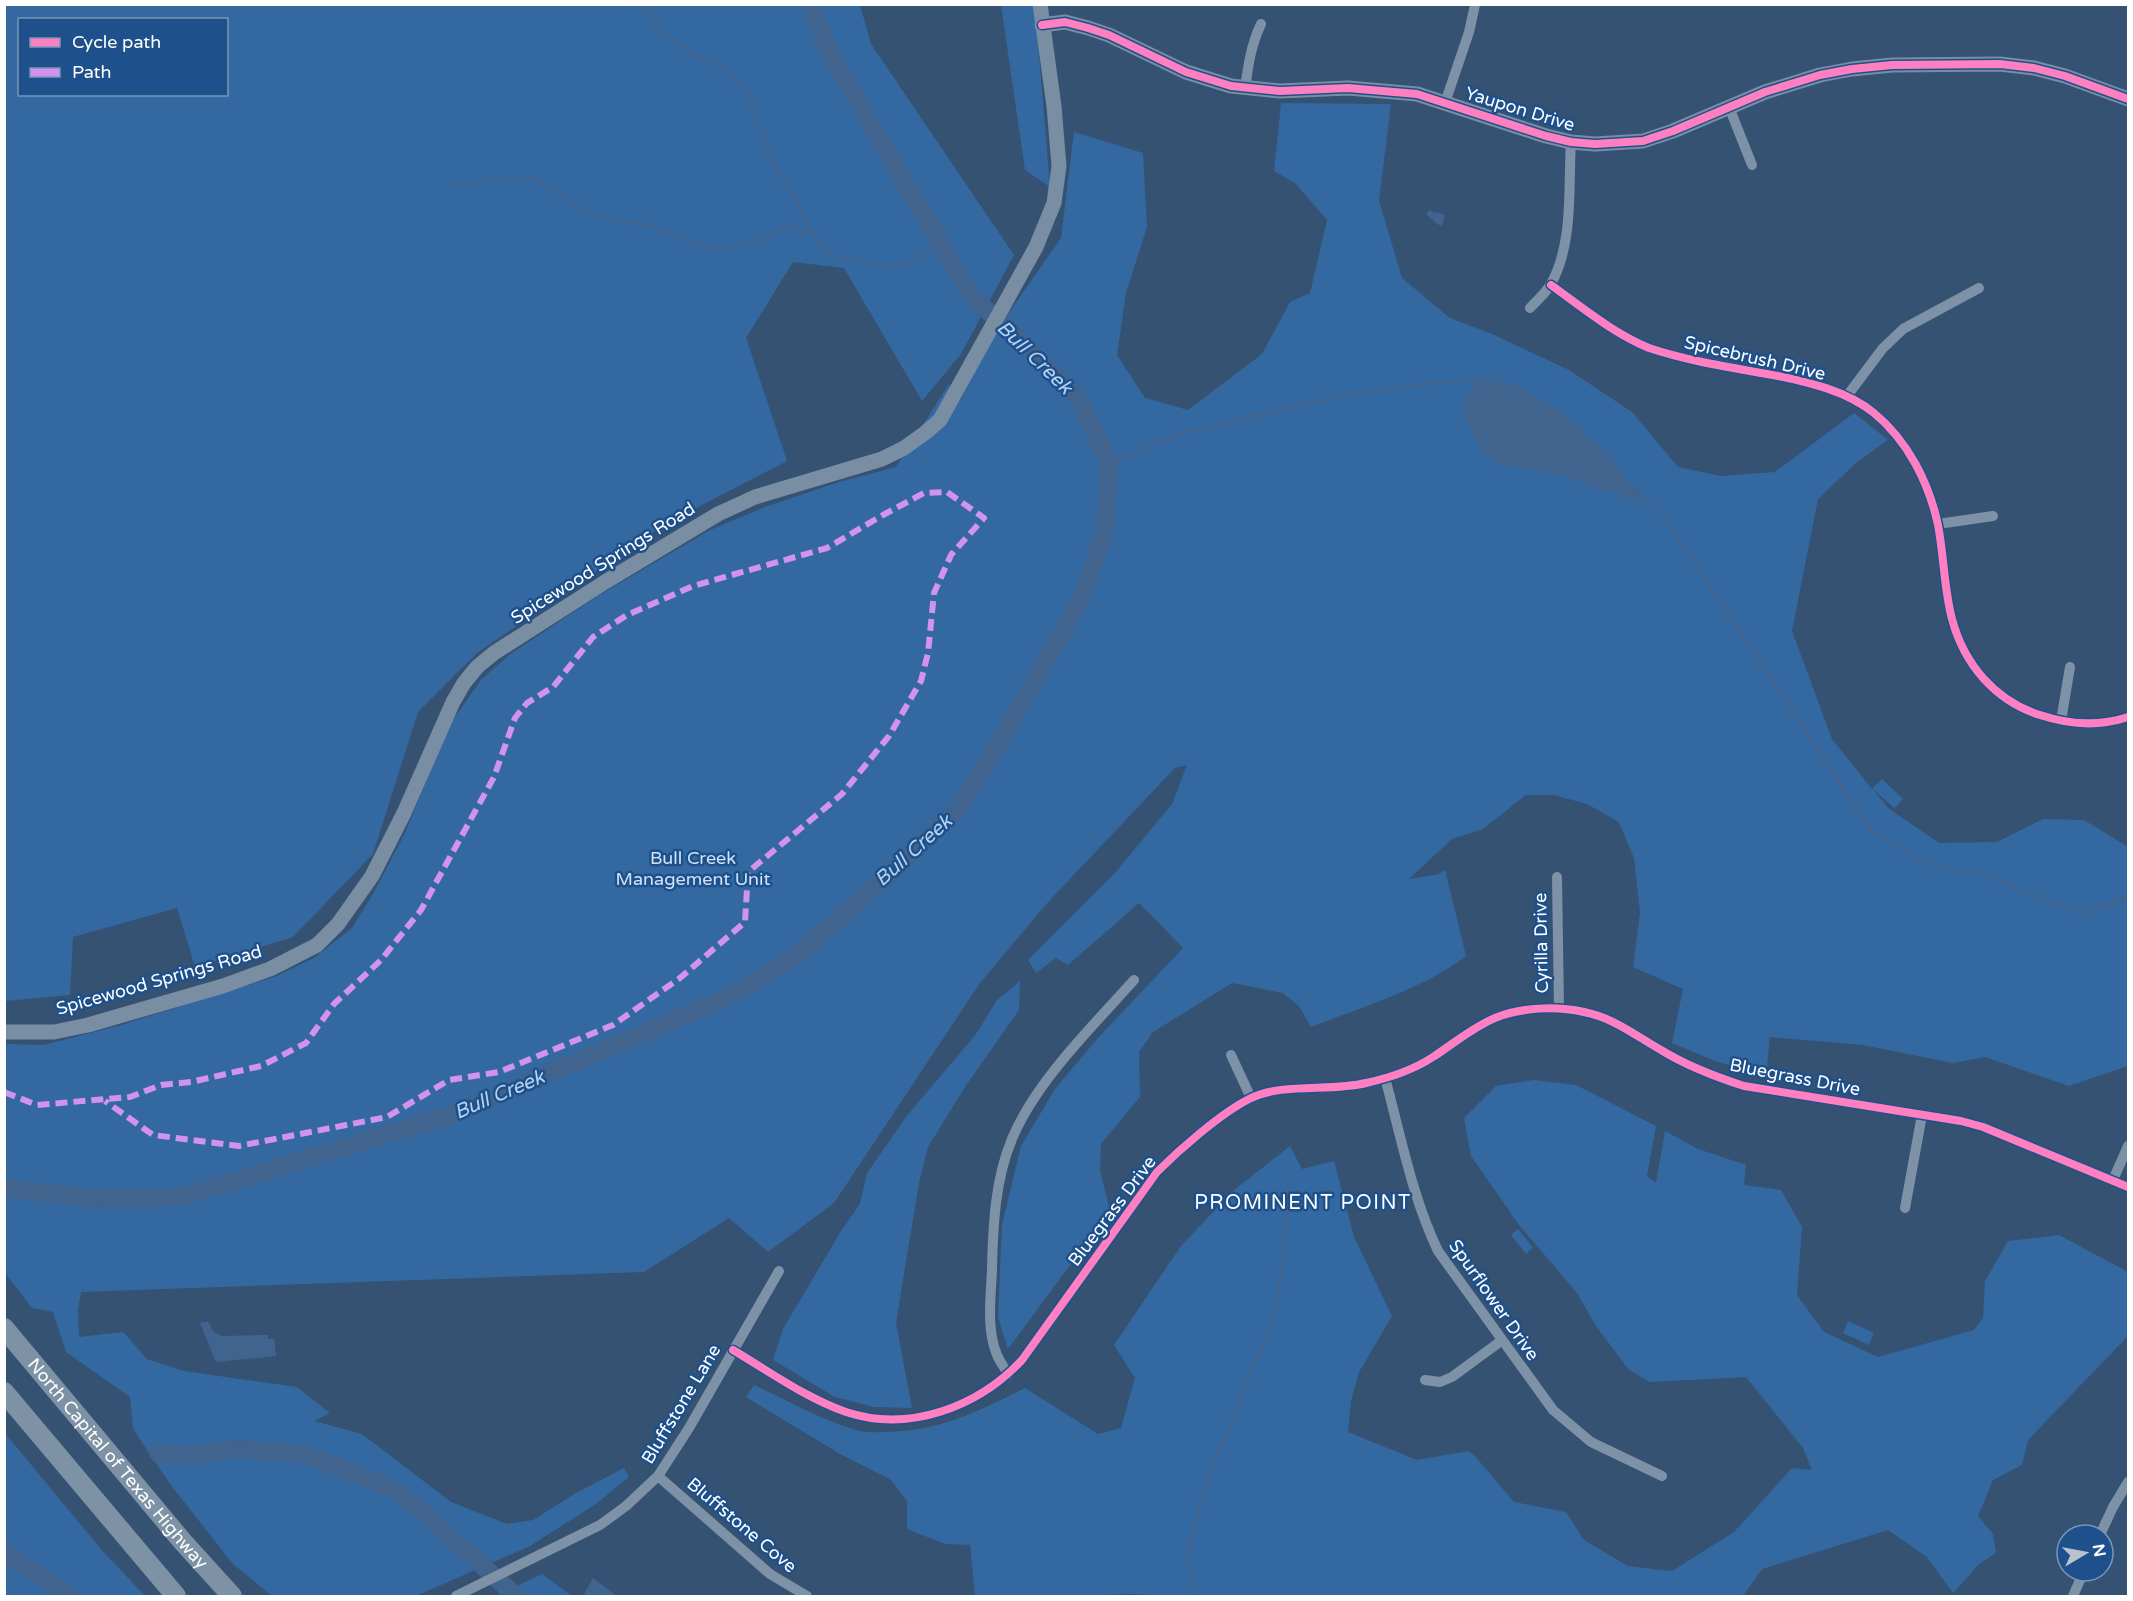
<svg xmlns="http://www.w3.org/2000/svg" width="2133" height="1601" font-family="'Varela Round',sans-serif">
<style>
.green{fill:#3368a1;fill-rule:evenodd}
.water{fill:#40648d}
.lines{fill:none;stroke-linecap:round;stroke-linejoin:round}
.stream{stroke:#40648d;stroke-width:3}
.river{stroke:#40648d;stroke-width:18}
.street{stroke:#7d92a7;stroke-width:10}
.secondary{stroke:#798da3;stroke-width:15}
.highway{stroke:#7e92a5;stroke-width:20}
.quiet{stroke:#d193ec;stroke-width:6;stroke-dasharray:12 6;stroke-linecap:butt}
.cycleway-casing{stroke:#1e508b;stroke-width:11}
.cycleway{stroke:#ff80c0;stroke-width:8}
.labels{text-anchor:middle;stroke-width:5;stroke-linejoin:round;paint-order:stroke}
.street-label{font-size:18px;fill:#fff;stroke:#1e508b}
.park-label{font-size:18px;fill:#cfe3f9;stroke:#1e508b}
.water-label{font-size:20px;font-style:italic;fill:#b6d3f3;stroke:#1e508b}
.neighbourhood-label{font-size:20px;letter-spacing:1.5px;fill:#fff;stroke:#1e508b}
</style>
<rect width="100%" height="100%" fill="#365272"/>
<!-- green -->
<g class="green">
<path d="M5,4L860,5L871,44L1014,255L961,354L922,401L844,268L793,262L746,338L787,461L665,524L477,653L418,712L373,854L293,937L195,967L177,908L73,937L70,995L5,1001ZM20,20H226V94H20Z"/>
<polygon points="1001,5 1035,5 1050,187 1025,170"/>
<path d="M1281,103L1391,104L1379,201L1402,278L1450,318L1492,334L1569,370L1632,412L1678,467L1721,476L1775,472L1854,413L1888,440L1857,462L1818,499L1792,631L1832,739L1872,789L1882,779L1903,799L1894,808L1873,789L1888,808L1939,843L1997,842L2043,819L2084,820L2128,847V1066L2069,1086L1985,1057L1953,1063L1863,1045L1770,1037L1766,1076L1715,1061L1672,1043L1683,989L1633,967L1640,913L1634,858L1619,822L1587,804L1554,795H1526L1483,829L1452,839L1409,879L1439,874L1445,870L1466,956C1423,989 1362,1007 1311,1027L1299,1006L1283,993L1232,983L1153,1032L1139,1052L1140,1097L1101,1144L1100,1170L1110,1211L1008,1349L998,1317L1002,1225L1021,1146L1055,1089L1097,1039L1183,948L1139,903L1068,965L1056,958L1036,973L1028,960L1115,873L1172,804L1187,765L1175,768L1049,901L980,983L834,1203L768,1252L729,1218L644,1272L81,1292L78,1310L79,1337L123,1332L147,1359L184,1371L297,1387L330,1413L314,1421L362,1434L451,1502L507,1524L533,1520L576,1493L624,1468L629,1477L596,1504L530,1546L416,1596H272L233,1564L170,1484L133,1429L130,1397L66,1352L53,1312L32,1308L5,1273V1044L44,1045L121,1025L274,977L314,958L352,928L373,894L404,835L450,724L481,680L509,655L596,597L710,530L765,507L839,482L896,467L949,384L960,401L996,331L1061,238L1074,132L1143,153L1147,227L1126,293L1117,355L1145,398L1188,410L1262,354L1290,302L1310,293L1327,220L1295,183L1274,171Z"/>
<polygon points="1020,981 1019,1010 965,1087 928,1147 919,1183 896,1323 912,1408 874,1407 835,1397 773,1360 783,1329 841,1231 860,1204 867,1173 906,1117 976,1034 997,1000"/>
<path d="M1534,1080L1576,1085L1656,1126L1647,1176L1656,1183L1665,1131L1698,1149L1746,1165L1744,1185L1781,1190L1802,1227L1797,1295L1824,1332L1878,1357L1974,1330L1983,1318L1985,1281L2008,1241L2059,1235L2128,1272V1336L2028,1440L2022,1465L1993,1480L1978,1516L1993,1534L1996,1553L1979,1564L1953,1593L1927,1557L1888,1530L1762,1569L1743,1596H1161L1132,1594L1076,1596H975L970,1545L945,1544L907,1529V1501L891,1480L840,1454L746,1397L754,1385C788,1401 823,1421 859,1431C868,1433 878,1432 887,1432C939,1431 980,1411 1025,1388L1098,1434L1121,1428L1135,1378L1114,1345L1181,1246L1234,1190L1290,1146L1302,1169L1334,1161L1354,1237L1392,1316L1359,1372L1351,1401L1348,1432L1417,1460L1468,1451L1474,1455L1514,1502L1566,1512L1584,1540L1628,1566L1672,1571L1734,1532L1792,1468L1812,1470L1803,1448L1746,1377L1650,1382L1629,1370L1596,1326L1577,1293L1519,1225L1471,1156L1464,1118L1496,1086Z"/>
<polygon points="1518,1229 1533,1248 1526,1254 1511,1235"/>
<polygon points="1848,1321 1874,1333 1869,1345 1843,1333"/>
<polygon points="4,1432 101,1549 145,1596 5,1596"/>
<polygon points="542,1574 572,1596 495,1596"/>
</g>
<!-- water -->
<g class="water">
<polygon points="1430,210 1435,213 1437,212 1445,215 1442,226 1437,224 1426,214"/>
<polygon points="1477,381 1510,383 1558,408 1611,457 1644,504 1547,471 1496,464 1480,448 1461,410"/>
<polygon points="208,1321 213,1331 222,1336 268,1335 268,1339 274,1339 276,1356 216,1362 200,1323"/>
<polygon points="593,1578 617,1596 587,1596 584,1594"/>
</g>
<g class="lines">
<!-- stream -->
<g class="stream">
<polyline points="634,4 652,15 664,36 680,43 695,58 712,62 723,69 748,93 768,151 777,171 790,190 818,243 837,258 889,267 904,265 940,244"/>
<polyline points="449,184 531,178 554,191 591,215 649,225 692,243 722,250 732,245 756,244 778,229 788,226 812,233"/>
<polyline points="1109,462 1185,432 1345,395 1441,382 1493,378 1500,383"/>
<polyline points="1630,486 1658,508 1872,832 1934,866 1984,875 2084,914 2128,897"/>
<polyline points="1196,1596 1186,1558 1206,1484 1269,1329 1283,1267 1288,1178"/>
</g>
<!-- river -->
<g class="river">
<polyline points="4,1188 99,1199 182,1197 453,1114 726,998 795,957 874,888 959,808 1011,722 1080,600 1105,533 1109,462 1078,398 1020,340 971,296 832,57 810,4"/>
<polyline points="158,1453 190,1456 238,1449 305,1454 361,1476 401,1493 516,1596"/>
<polyline points="4,1551 24,1567 37,1573 70,1596"/>
</g>
<!-- street -->
<g class="street">
<path d="M1245,89C1248,66 1251,45 1261,24"/>
<polyline points="1445,103 1469,32 1475,5"/>
<polyline points="1729,107 1752,165"/>
<path d="M1551,285C1583,308 1613,333 1649,348C1691,362 1735,368 1778,376C1811,383 1847,391 1874,413C1908,441 1929,483 1938,525C1944,556 1944,589 1952,619C1964,664 1995,701 2040,715C2070,725 2098,727 2128,717"/>
<path d="M1530,308C1536,301 1546,293 1551,284C1574,242 1568,188 1571,142"/>
<polyline points="1847,396 1883,348 1903,329 1979,288"/>
<polyline points="1938,524 1993,516"/>
<polyline points="2061,721 2070,667"/>
<polyline points="1557,877 1559,1009"/>
<polyline points="1231,1055 1251,1098"/>
<path d="M1385,1078C1401,1136 1412,1197 1438,1251L1553,1410L1591,1442L1662,1476"/>
<polyline points="2113,1180 2128,1146"/>
<polyline points="1905,1208 1922,1115"/>
<path d="M733,1350C770,1372 806,1398 846,1412C909,1433 978,1407 1022,1360L1157,1172C1180,1149 1220,1114 1249,1099C1282,1082 1330,1092 1366,1083C1389,1078 1413,1070 1433,1057C1453,1044 1473,1027 1495,1018C1522,1007 1556,1006 1584,1012C1614,1018 1636,1036 1661,1050C1687,1066 1716,1077 1744,1086L1961,1121L1983,1127L2128,1187"/>
<path d="M1008,1375C1005,1368 1000,1362 997,1355C986,1328 991,1297 992,1269C993,1226 995,1179 1012,1139C1036,1081 1093,1026 1134,980"/>
<polyline points="1425,1380 1440,1382 1452,1377 1501,1341"/>
<polyline points="658,1476 770,1574 807,1596"/>
<polyline points="2100,1535 2113,1507 2128,1482"/>
<polyline points="456,1596 600,1525 626,1506 658,1476 689,1428 779,1271"/>
<polyline points="2073,1596 2084,1571"/>
</g>
<!-- secondary -->
<g class="secondary">
<polyline points="1042,25 1065,22 1088,28 1109,35 1186,72 1231,86 1280,91 1348,88 1417,94 1546,136 1571,142 1595,144 1643,141 1673,131 1765,92 1820,75 1852,69 1892,65 2000,64 2034,68 2065,76 2128,99"/>
<polyline points="4,1032 54,1032 88,1025 223,986 270,969 317,945 338,924 372,876 404,813 453,702 464,683 477,667 494,653 605,582 718,514 755,497 882,459 904,448 925,433 940,420 1036,247 1054,203 1059,166 1054,106 1040,4"/>
</g>
<!-- highway -->
<g class="highway">
<path id="s1" d="M4,1328L183,1542L232,1596"/>
<polyline points="4,1392 176,1596"/>
</g>
<!-- quiet -->
<polyline class="quiet" points="4,1092 37,1105 130,1097 161,1085 191,1082 261,1066 306,1043 334,1004 381,960 421,910 494,777 515,718 527,703 553,687 593,637 627,615 693,586 827,548 883,515 924,493 947,492 984,518 951,555 934,593 928,653 921,681 889,736 842,794 748,872 745,922 680,978 613,1025 499,1072 449,1080 387,1117 239,1146 153,1135 105,1101"/>
<defs>
<g id="cycleway">
<polyline points="1042,25 1065,22 1088,28 1109,35 1186,72 1231,86 1280,91 1348,88 1417,94 1546,136 1571,142 1595,144 1643,141 1673,131 1765,92 1820,75 1852,69 1892,65 2000,64 2034,68 2065,76 2128,99"/>
<path d="M1551,285C1583,308 1613,333 1649,348C1691,362 1735,368 1778,376C1811,383 1847,391 1874,413C1908,441 1929,483 1938,525C1944,556 1944,589 1952,619C1964,664 1995,701 2040,715C2070,725 2098,727 2128,717"/>
<path d="M733,1350C770,1372 806,1398 846,1412C909,1433 978,1407 1022,1360L1157,1172C1180,1149 1220,1114 1249,1099C1282,1082 1330,1092 1366,1083C1389,1078 1413,1070 1433,1057C1453,1044 1473,1027 1495,1018C1522,1007 1556,1006 1584,1012C1614,1018 1636,1036 1661,1050C1687,1066 1716,1077 1744,1086L1961,1121L1983,1127L2128,1187"/>
</g>
</defs>
<!-- cycleway casing -->
<use href="#cycleway" class="cycleway-casing"/>
<!-- cycleway -->
<use href="#cycleway" class="cycleway"/>
</g>
<g class="labels">
<!-- street labels -->
<g class="street-label">
<text transform="translate(1520 109) rotate(17)" y="6">Yaupon Drive</text>
<text transform="translate(1755 358) rotate(13)" y="6">Spicebrush Drive</text>
<text transform="translate(603 563) rotate(-32)" y="6">Spicewood Springs Road</text>
<text transform="translate(1541 943) rotate(-91)" y="6">Cyrilla Drive</text>
<text transform="translate(159 980) rotate(-16)" y="6">Spicewood Springs Road</text>
<text transform="translate(1795 1077) rotate(11)" y="6">Bluegrass Drive</text>
<text transform="translate(1112 1211) rotate(-53)" y="6">Bluegrass Drive</text>
<text transform="translate(1494 1300) rotate(55)" y="6">Spurflower Drive</text>
<text transform="translate(681 1404) rotate(-59)" y="6">Bluffstone Lane</text>
<text dy="6" stroke="none"><textPath href="#s1" startOffset="177">North Capital of Texas Highway</textPath></text>
<text transform="translate(742 1525) rotate(40)" y="6">Bluffstone Cove</text>
</g>
<!-- park labels -->
<g class="park-label">
<text x="693" y="864">Bull Creek<tspan x="693" dy="21">Management Unit</tspan></text>
</g>
<!-- water labels -->
<g class="water-label">
<text transform="translate(1035 357) rotate(44)" y="7">Bull Creek</text>
<text transform="translate(913 850) rotate(-42)" y="7">Bull Creek</text>
<text transform="translate(499 1094) rotate(-23)" y="7">Bull Creek</text>
</g>
<!-- neighbourhood labels -->
<g class="neighbourhood-label">
<text x="1303" y="1209">PROMINENT POINT</text>
</g>
</g>
<!-- border -->
<rect width="2133" height="1601" fill="none" stroke="#ffffff" stroke-width="12"/>
<!-- legend -->
<rect x="18" y="18" width="210" height="78" fill="#1e508b" stroke="#7896b9" stroke-width="1.5"/>
<rect x="30" y="38" width="30" height="9" fill="#ff80c0" stroke="#7896b9" stroke-width="1.5"/>
<text x="72" y="48" font-size="18" fill="#ffffff">Cycle path</text>
<rect x="30" y="68" width="30" height="9" fill="#d193ec" stroke="#7896b9" stroke-width="1.5"/>
<text x="72" y="78" font-size="18" fill="#ffffff">Path</text>
<!-- north arrow -->
<g transform="translate(2085 1553) rotate(80)"><circle r="28" fill="#1e508b" stroke="#7896b9" stroke-width="1.5"/>
<path d="M0-4.5L10 22L0 15L-10 22Z" fill="#b9c2ce"/>
<text y="-9" font-size="16" font-weight="bold" text-anchor="middle" fill="#ffffff">N</text>
</g>
</svg>
